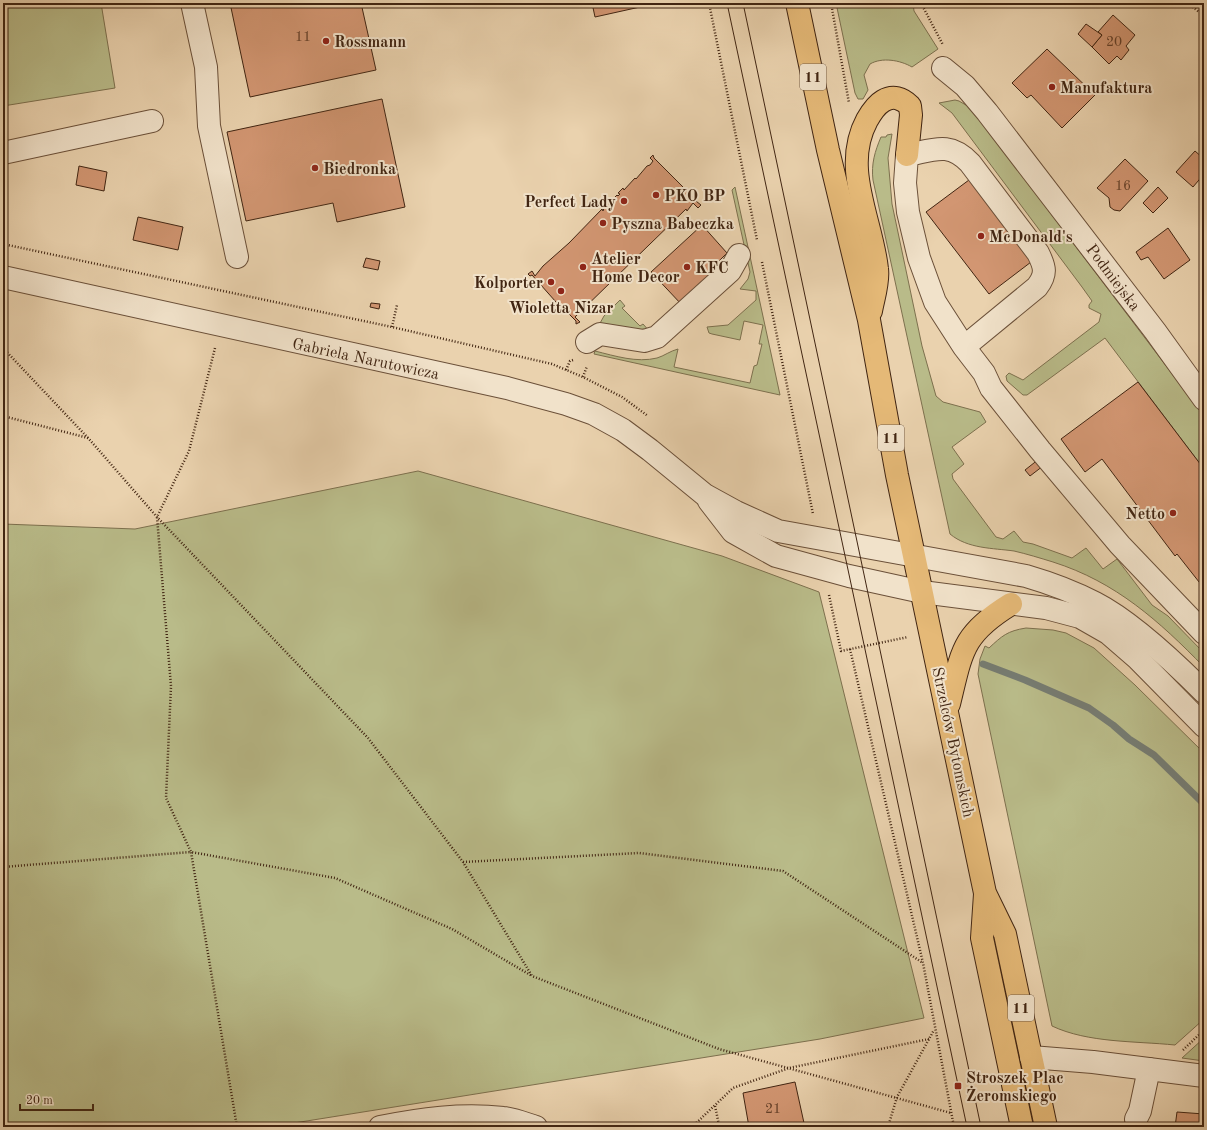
<svg xmlns="http://www.w3.org/2000/svg" width="1207" height="1130" font-family="'Old Standard TT',serif">
<style>
.green{fill:#b9bb89;stroke:#7d704e}
.lines{fill:none;stroke-linecap:round;stroke-linejoin:round}
.stream{stroke:#767c72;stroke-width:7}
.building{fill:#d29672;stroke:#412512}
.minor-casing{stroke:#6b5039;stroke-width:24}
.highway-casing{stroke:#412512;stroke-width:24}
.path{stroke:#412512;stroke-width:2.5;stroke-dasharray:1 2;stroke-linecap:butt}
.minor{stroke:#f1e2ca;stroke-width:22}
.highway{stroke:#e5b977;stroke-width:22}
.tram{stroke:#412512;stroke-width:1}
.poi-dot{fill:#8f2418;stroke:#f1e2ca;stroke-width:1.5}
.labels{text-anchor:middle;stroke-width:4;stroke-linejoin:round;paint-order:stroke}
.number-label{font-size:14px;fill:#65412a}
.shield{fill:#f1e2ca;stroke:#765e49;stroke-width:1}
.shield-label{font-size:15px;font-weight:bold;fill:#412512}
.poi-label{font-size:16px;font-weight:bold;fill:#412512;stroke:#f1e2ca;text-anchor:start}
.street-label{font-size:16px;fill:#412512;stroke:#f1e2ca}
</style>
<rect width="100%" height="100%" fill="#ead2ae"/>
<filter id="stains"><feTurbulence type="fractalNoise" baseFrequency=".005" numOctaves="4"/><feColorMatrix values="0 0 0 0 .2 0 0 0 0 .09 0 0 0 0 .02 0 0 0 .5 -.17"/></filter>
<radialGradient id="worn" r=".72"><stop offset=".6" stop-color="#630" stop-opacity="0"/><stop offset="1" stop-color="#630" stop-opacity=".3"/></radialGradient>
<!-- green -->
<g class="green">
<polygon points="3,3 101,3 115,88 3,106"/>
<path d="M836,3H913L914,11L938,49L912,67C900,60 882,57 870,64L864,75L868,90L863,99H858L855,93Z"/>
<polygon points="955,100 959,101 971,108 1204,416 1204,469 1105,338 1027,395 1023,395 1007,381 1006,376 1009,373 1023,380 1099,322 1101,314 1089,308 1089,305 1092,301 1082,287 952,113 939,103"/>
<path d="M892,134L888,158L892,204L922,346L936,396L943,402L980,412L986,422L952,447L964,464L952,474L953,479L996,537L1003,539L1014,531L1023,542L1033,544L1072,558L1086,548L1103,569L1117,559L1152,605L1168,616L1204,653V667C1159,621 1116,582 1053,562C1040,558 1027,554 1014,551C993,548 968,549 950,534L873,180C871,164 875,151 881,137H886L887,135Z"/>
<path d="M735,187L780,395L594,354L595,351C615,356 637,363 657,358C664,356 670,351 678,349L674,367L750,383L754,366L757,365L762,344H759L763,325L744,321L740,340L712,334L709,333L707,327L728,325L756,300V291L740,289L748,279L750,272L732,190Z"/>
<polygon points="620,300 625,306 622,308 640,326 643,324 651,333 599,325 604,316"/>
<polygon points="418,471 722,556 819,592 924,1018 820,1039 269,1127 3,1127 3,524 135,529"/>
<path d="M1026,628L1053,630L1066,633L1094,648L1135,685L1204,753V1019L1175,1045C1135,1041 1088,1043 1052,1026L978,674L980,659L985,646L989,648C1002,636 1007,631 1026,628Z"/>
<polygon points="1204,1038 1204,1061 1182,1058"/>
</g>
<g class="lines">
<!-- stream -->
<polyline class="stream" points="983,664 1025,680 1089,708 1113,725 1129,739 1154,755 1204,804"/>
</g>
<!-- building -->
<g class="building">
<polygon points="230,3 361,3 376,70 250,97"/>
<polygon points="592,3 658,3 595,17"/>
<polygon points="1113,15 1135,35 1126,46 1129,50 1121,60 1117,56 1109,64 1092,47 1102,35 1098,32"/>
<polygon points="1086,24 1102,35 1092,47 1078,34"/>
<polygon points="1047,49 1095,95 1062,128 1031,95 1027,98 1012,83"/>
<polygon points="382,99 405,207 337,222 333,203 246,221 227,132"/>
<polygon points="1195,151 1204,159 1204,174 1193,187 1176,172"/>
<polygon points="653,155 654,158 693,197 692,198 701,205 698,208 693,203 687,211 686,209 575,317 580,322 576,324 576,321 565,310 564,311 532,275 530,276 528,274 532,271 535,276 543,266 569,243 602,209 603,211 604,208 617,195 618,196 620,194 618,193 623,188 624,190 635,178 636,179 647,166 650,165 653,161 650,158"/>
<polygon points="1125,159 1148,181 1120,211 1114,210 1110,207 1109,198 1097,188"/>
<polygon points="79,166 107,172 104,191 76,185"/>
<polygon points="973,177 1035,259 989,294 926,212"/>
<polygon points="1158,187 1168,198 1153,213 1143,203"/>
<polygon points="138,217 183,227 178,250 133,240"/>
<polygon points="702,225 727,253 715,265 720,270 682,305 651,272"/>
<polygon points="1168,228 1190,260 1164,279 1148,257 1141,260 1136,252"/>
<polygon points="366,258 380,261 378,270 363,267"/>
<polygon points="371,303 380,304 379,309 370,307"/>
<polygon points="1138,382 1204,469 1203,587 1177,554 1175,556 1102,459 1085,472 1061,439"/>
<polygon points="1039,459 1043,466 1030,476 1025,470"/>
<polygon points="795,1082 804,1123 785,1127 749,1127 743,1093"/>
<polygon points="1177,1112 1204,1114 1204,1127 1175,1127"/>
</g>
<g class="lines">
<defs>
<g id="minor">
<polyline points="192,3 206,67 209,126 237,257"/>
<polyline points="943,68 965,86 987,112 1155,331 1204,399"/>
<polyline points="3,153 152,121"/>
<path d="M3,277L507,388L566,404L594,414L623,430L650,450L705,495L736,512L778,531L1026,576C1050,583 1072,591 1095,603C1130,621 1176,664 1204,692"/>
<polyline points="587,342 600,334 644,341 657,337 730,271 739,255"/>
<path d="M964,347L1037,287C1047,274 1045,267 1038,253L970,163C949,141 934,150 907,155L905,183L908,212L919,258L935,302L964,347L984,373L991,388L1040,450L1120,545L1204,633"/>
<polyline points="709,501 733,532 776,556 849,576 922,592 1046,608 1080,617 1108,633 1138,659 1204,726"/>
<polyline points="1031,1057 1093,1062 1204,1076"/>
<polyline points="1136,1119 1140,1111 1149,1069"/>
<path d="M380,1127C420,1119 462,1113 503,1118C514,1119 526,1124 536,1127"/>
</g>
<g id="highway">
<polyline points="797,3 828,150 869,320 897,475 985,893 1005,934 1046,1127"/>
<path d="M871,311C873,299 879,282 877,269C872,220 841,168 867,120C871,113 876,105 883,101C893,95 902,98 910,106L911,115L907,155"/>
<path d="M949,704C962,651 962,634 1011,604"/>
<polyline points="985,894 982,938 1022,1127"/>
</g>
</defs>
<!-- minor casing -->
<use href="#minor" class="minor-casing"/>
<!-- highway casing -->
<use href="#highway" class="highway-casing"/>
<!-- path -->
<g class="path">
<polyline points="709,3 757,240"/>
<polyline points="831,3 849,103"/>
<polyline points="921,3 943,45"/>
<polyline points="1188,3 1204,16"/>
<polyline points="683,7 686,3"/>
<polyline points="3,244 392,327 552,364 583,377 622,397 648,416"/>
<polyline points="762,262 813,514"/>
<polyline points="392,327 397,305"/>
<polyline points="3,348 89,439 157,517 368,738 463,862 532,976 719,1049 951,1113"/>
<polyline points="215,348 189,451 157,517 171,686 166,798 191,852 335,878 452,929 532,976"/>
<polyline points="566,370 570,361 573,360"/>
<polyline points="583,377 587,366"/>
<polyline points="3,416 88,438"/>
<polyline points="829,595 841,651 908,637"/>
<polyline points="850,649 923,963 954,1127"/>
<polyline points="463,862 639,853 783,871 923,963"/>
<polyline points="3,867 191,852 237,1127"/>
<polyline points="1183,1050 1204,1030"/>
<polyline points="715,1106 719,1125"/>
<polyline points="692,1127 733,1088 789,1068 929,1039"/>
<polyline points="888,1127 897,1097 934,1030"/>
</g>
<!-- minor -->
<use href="#minor" class="minor"/>
<!-- highway -->
<use href="#highway" class="highway"/>
<!-- tram -->
<g class="tram">
<polyline points="727,3 967,1127"/>
<polyline points="743,3 981,1127"/>
</g>
</g>
<!-- markers -->
<g class="poi-dot">
<circle cx="326" cy="41" r="4"/>
<circle cx="1052" cy="87" r="4"/>
<circle cx="315" cy="168" r="4"/>
<circle cx="656" cy="195" r="4"/>
<circle cx="624" cy="201" r="4"/>
<circle cx="603" cy="223" r="4"/>
<circle cx="981" cy="236" r="4"/>
<circle cx="583" cy="267" r="4"/>
<circle cx="687" cy="267" r="4"/>
<circle cx="551" cy="282" r="4"/>
<circle cx="561" cy="291" r="4"/>
<circle cx="1173" cy="513" r="4"/>
<rect x="954" y="1082" width="8" height="8" rx="2"/>
</g>
<g class="labels">
<!-- number labels -->
<g class="number-label">
<text x="303" y="41">11</text>
<text x="1114" y="46">20</text>
<text x="1123" y="190">16</text>
<text x="773" y="1113">21</text>
</g>
<!-- shield labels -->
<g class="shield">
<rect x="800" y="64" width="26" height="26" rx="3"/>
<rect x="878" y="425" width="26" height="26" rx="3"/>
<rect x="1008" y="995" width="26" height="26" rx="3"/>
</g>
<g class="shield-label">
<text x="813" y="82">11</text>
<text x="891" y="443">11</text>
<text x="1021" y="1013">11</text>
</g>
<!-- poi labels -->
<g class="poi-label">
<text x="334" y="47">Rossmann</text>
<text x="1060" y="93">Manufaktura</text>
<text x="323" y="174">Biedronka</text>
<text x="664" y="201">PKO BP</text>
<text x="616" y="207" text-anchor="end">Perfect Lady</text>
<text x="611" y="229">Pyszna Babeczka</text>
<text x="989" y="242">McDonald's</text>
<text x="591" y="264">Atelier<tspan x="591" dy="18">Home Decor</tspan></text>
<text x="695" y="273">KFC</text>
<text x="543" y="288" text-anchor="end">Kolporter</text>
<text x="561" y="313" text-anchor="middle">Wioletta Nizar</text>
<text x="1165" y="519" text-anchor="end">Netto</text>
<text x="966" y="1083">Stroszek Plac<tspan x="966" dy="18">Żeromskiego</tspan></text>
</g>
<!-- street labels -->
<g class="street-label">
<text transform="translate(1114 277) rotate(53)" y="6">Podmiejska</text>
<text transform="translate(366 358) rotate(12)" y="6">Gabriela Narutowicza</text>
<text transform="translate(954 742) rotate(78)" y="6">Strzelców Bytomskich</text>
</g>
</g>
<!-- margin -->
<rect width="1207" height="1130" fill="none" stroke="#ead2ae" stroke-width="16"/>
<rect x="4" y="4" width="1199" height="1122" fill="none" stroke="#412512" stroke-width="2"/>
<rect x="8" y="8" width="1191" height="1114" fill="none" stroke="#412512"/>
<!-- scale -->
<path d="M20 1104v6h73v-6" fill="none" stroke="#412512" stroke-width="2"/>
<text x="26" y="1104" font-size="12" fill="#412512" stroke="#f1e2ca" stroke-width="3" paint-order="stroke">20 m</text>
<rect width="100%" height="100%" filter="url(#stains)"/>
<rect width="100%" height="100%" fill="url(#worn)"/>
</svg>
